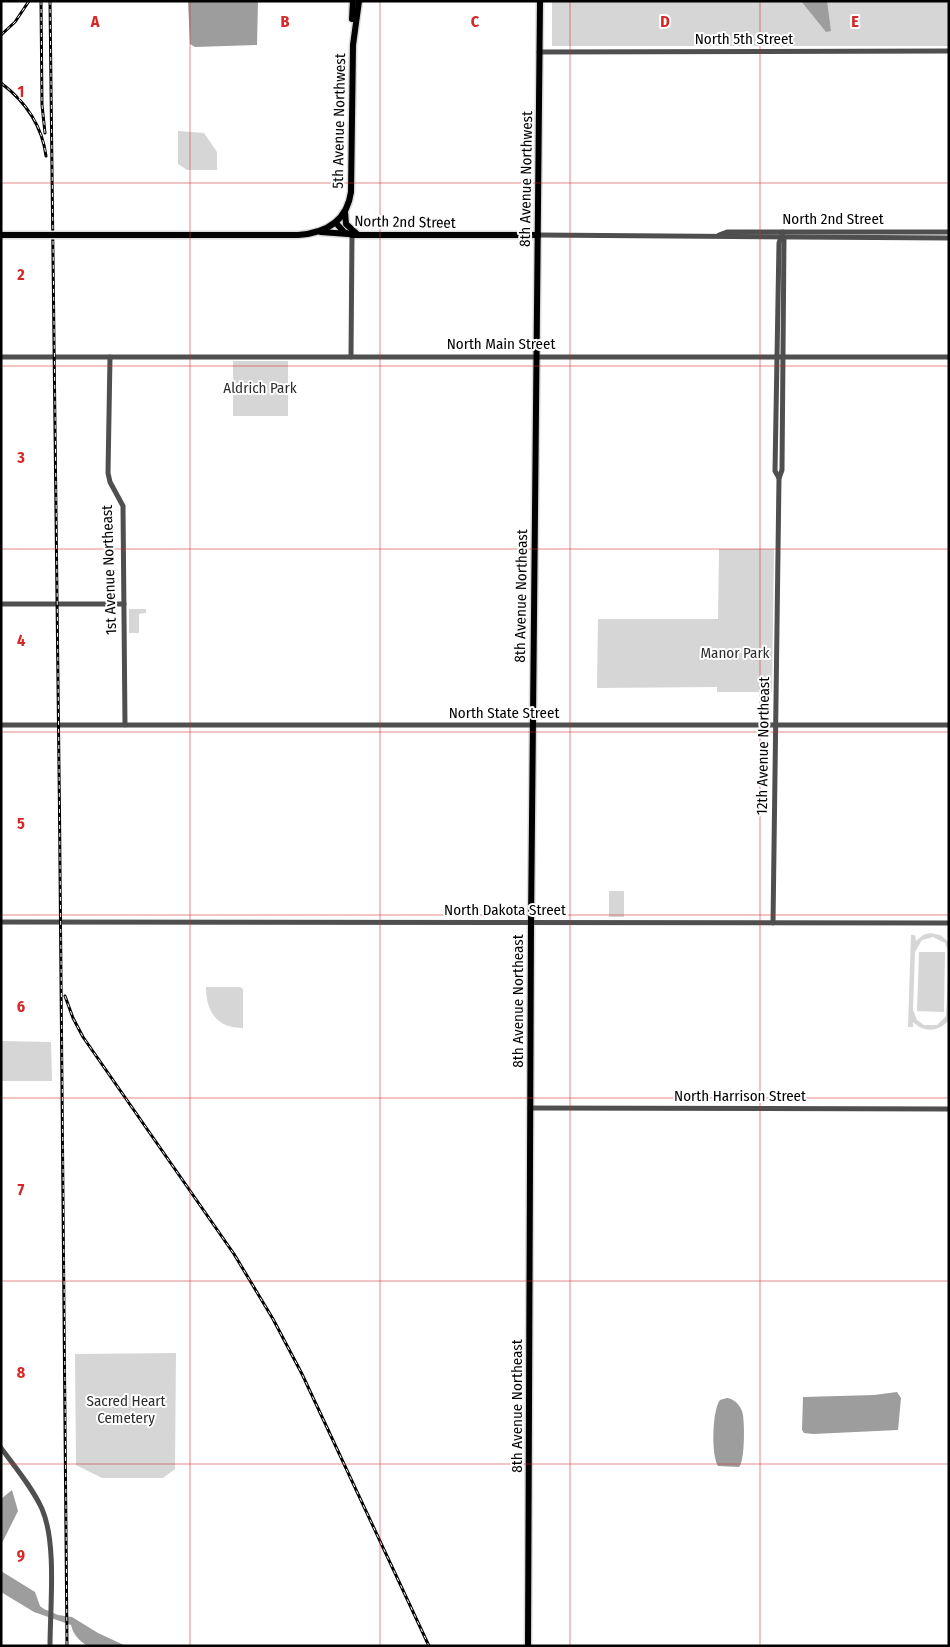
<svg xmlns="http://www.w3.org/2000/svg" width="950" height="1647" font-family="'Fira Sans Condensed',sans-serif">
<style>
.green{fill:#d6d6d6}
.water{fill:#9d9d9d}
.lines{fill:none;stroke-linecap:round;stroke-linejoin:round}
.major-casing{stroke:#dbdbdb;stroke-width:9}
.minor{stroke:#4f4f4f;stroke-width:5}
.major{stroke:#000;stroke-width:6}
.rail-casing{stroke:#000;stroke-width:3}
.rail{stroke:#fff;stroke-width:1;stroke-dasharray:4;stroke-linecap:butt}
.major-bridge-casing{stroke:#dbdbdb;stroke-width:9;stroke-linecap:butt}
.major-bridge{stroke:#000;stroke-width:6}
.grid{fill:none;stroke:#d62828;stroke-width:1;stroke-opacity:0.55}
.labels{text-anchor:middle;stroke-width:4;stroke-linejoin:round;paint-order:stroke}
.street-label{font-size:15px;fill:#000;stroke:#fff}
.park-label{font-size:15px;fill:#2d2d2d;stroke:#fff}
.grid-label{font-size:16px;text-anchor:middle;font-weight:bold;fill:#d62828;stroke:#fff;stroke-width:4;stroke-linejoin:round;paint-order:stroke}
</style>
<rect width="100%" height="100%" fill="#fff"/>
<!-- green -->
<g class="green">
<rect x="552" y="1" width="397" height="45"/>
<polygon points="178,131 204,133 217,152 217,170 187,170 178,164"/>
<rect x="233" y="361" width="55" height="55"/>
<polygon points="719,549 774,549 772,692 717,692 717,687 597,688 598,619 718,619"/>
<polygon points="129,609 146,609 146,613 139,614 139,633 129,633"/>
<rect x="609" y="891" width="15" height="26"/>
<path d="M930,933L940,935L949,942V953L945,943L933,937L922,940L915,952L913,1010L917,1020L924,1025H937L946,1016L949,957V1020C939,1032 924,1033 913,1022V1027H908L911,935H915L916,941L923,935Z"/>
<polygon points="919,952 945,952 944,1012 917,1011"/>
<path d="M206,987H240L243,989V1028C217,1028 206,1012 206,987Z"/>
<polygon points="1,1041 51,1042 52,1081 1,1081"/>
<polygon points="176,1353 175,1469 163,1478 102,1478 76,1465 75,1354"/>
</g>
<!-- water -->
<g class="water">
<polygon points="188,1 258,1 257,45 195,47 190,44"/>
<polygon points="801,1 827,1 831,31 826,32"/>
<polygon points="897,1392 901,1398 898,1430 813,1434 804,1433 802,1430 803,1397 874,1395"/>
<path d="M727,1398C734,1399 739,1404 742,1411C745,1419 745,1461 739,1467L718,1466C711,1456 712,1410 720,1400Z"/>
<polygon points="12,1490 18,1511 1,1545 1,1499"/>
<path d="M1,1571L35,1592L40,1606L44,1609L58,1615L72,1617L98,1633L126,1646H88C79,1641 73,1634 71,1625L34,1612L1,1592Z"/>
</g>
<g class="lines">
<defs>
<g id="major">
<polyline points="352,19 353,1"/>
<polyline points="345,212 346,224 357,234"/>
<polyline points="336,223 344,232 352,235 538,235"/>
<polyline points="321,232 348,234"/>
<polyline points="1,235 45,235"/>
<path d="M68,235H298C326,233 347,221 351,192L353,45L359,1"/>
<polyline points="528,1646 531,922 540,1"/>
</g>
</defs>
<!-- major casing -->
<use href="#major" class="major-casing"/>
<!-- minor -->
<g class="minor">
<polyline points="539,52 949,51"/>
<polyline points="538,235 949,238"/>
<polyline points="719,235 727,232 949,232"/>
<polyline points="1,357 949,357"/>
<polyline points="110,357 108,473 110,482 123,506 125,725"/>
<polyline points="351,357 352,235"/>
<polyline points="779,478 782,470 784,237"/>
<polyline points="1,604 124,604"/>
<polyline points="1,725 949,725"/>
<polyline points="1,922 949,923"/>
<polyline points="773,923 779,478 775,471 779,243 783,232"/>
<polyline points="530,1108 949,1109"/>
<path d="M1,1448C15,1467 32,1487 42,1509C57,1543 50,1608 50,1646"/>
</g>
<!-- major -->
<use href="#major" class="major"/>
<defs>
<g id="rail">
<polyline points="41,1 42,105 45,133"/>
<path d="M50,1C57,549 63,1098 67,1646"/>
<polyline points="1,35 15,22 29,1"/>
<path d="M1,83C26,102 42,125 46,156"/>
<polyline points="65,996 73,1018 83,1037 234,1254 273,1319 302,1374 429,1646"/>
</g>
</defs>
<!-- rail casing -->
<use href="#rail" class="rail-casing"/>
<!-- rail -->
<use href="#rail" class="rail"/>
<defs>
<polyline id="major-bridge" points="45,235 68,235"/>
</defs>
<!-- major-bridge casing -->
<use href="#major-bridge" class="major-bridge-casing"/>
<!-- major-bridge -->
<use href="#major-bridge" class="major-bridge"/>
</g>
<!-- grid -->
<path class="grid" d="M190,1V1646M380,1V1646M570,1V1646M760,1V1646M1,183H949M1,366H949M1,549H949M1,732H949M1,915H949M1,1098H949M1,1281H949M1,1464H949"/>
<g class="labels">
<!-- street labels -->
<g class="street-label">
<text x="744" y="44">North 5th Street</text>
<text transform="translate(339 121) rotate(-89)" y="5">5th Avenue Northwest</text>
<text transform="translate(526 179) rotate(-89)" y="5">8th Avenue Northwest</text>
<text x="833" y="224">North 2nd Street</text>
<text transform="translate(405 222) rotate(1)" y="5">North 2nd Street</text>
<text x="501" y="349">North Main Street</text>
<text transform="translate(109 570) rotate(-92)" y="5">1st Avenue Northeast</text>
<text transform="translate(521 596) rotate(-89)" y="5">8th Avenue Northeast</text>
<text x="504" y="718">North State Street</text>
<text transform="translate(763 746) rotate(-89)" y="5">12th Avenue Northeast</text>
<text x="505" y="915">North Dakota Street</text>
<text transform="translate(518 1001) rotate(-90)" y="5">8th Avenue Northeast</text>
<text x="740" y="1101">North Harrison Street</text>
<text transform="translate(517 1406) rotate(-90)" y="5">8th Avenue Northeast</text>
</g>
<!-- park labels -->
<g class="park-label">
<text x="260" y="393">Aldrich Park</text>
<text x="735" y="658">Manor Park</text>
<text x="126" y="1406">Sacred Heart<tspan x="126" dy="17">Cemetery</tspan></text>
</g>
</g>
<g class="grid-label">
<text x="95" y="27">A</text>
<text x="285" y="27">B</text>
<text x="475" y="27">C</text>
<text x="665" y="27">D</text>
<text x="855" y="27">E</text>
<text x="21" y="97">1</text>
<text x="21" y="280">2</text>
<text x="21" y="463">3</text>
<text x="21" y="646">4</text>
<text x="21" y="829">5</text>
<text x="21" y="1012">6</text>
<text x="21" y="1195">7</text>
<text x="21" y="1378">8</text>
<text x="21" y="1561">9</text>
</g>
<!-- border -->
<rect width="950" height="1647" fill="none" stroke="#000000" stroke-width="5"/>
</svg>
